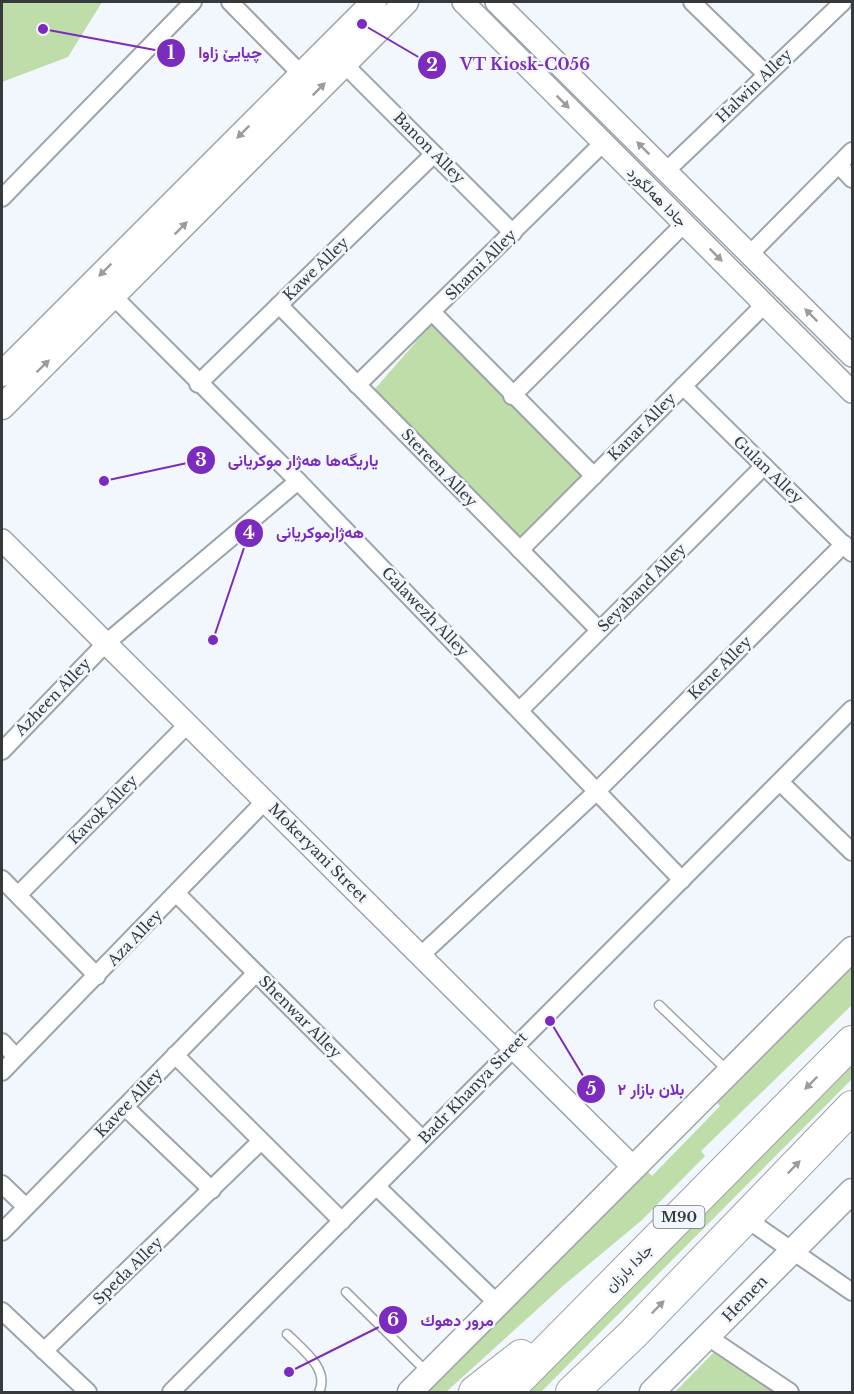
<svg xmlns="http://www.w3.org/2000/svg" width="854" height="1394" font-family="'Libre Baskerville',Vazirmatn,serif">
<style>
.green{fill:#bedda9}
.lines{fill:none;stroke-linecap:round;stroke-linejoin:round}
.service-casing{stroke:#9ca4ab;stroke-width:11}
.minor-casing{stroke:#9ca4ab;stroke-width:20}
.tertiary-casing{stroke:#9ca4ab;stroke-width:24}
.secondary-casing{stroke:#9ca4ab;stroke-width:27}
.motorway-casing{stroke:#9ca4ab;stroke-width:34}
.service{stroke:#fff;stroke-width:8}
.minor{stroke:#fff;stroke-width:16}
.tertiary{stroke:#fff;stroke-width:21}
.secondary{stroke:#fff;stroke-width:24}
.motorway{stroke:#fff;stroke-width:32}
.oneway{fill:#9a9c9e}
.labels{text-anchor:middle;stroke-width:5;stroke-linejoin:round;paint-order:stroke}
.shield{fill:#f1f7fd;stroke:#6e7377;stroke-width:1.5}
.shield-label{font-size:14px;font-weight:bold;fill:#363a3d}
.street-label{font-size:15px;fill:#363a3d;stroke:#f1f7fd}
.leader{fill:none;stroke:#7b2cbf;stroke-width:2}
.callout-dot{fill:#7b2cbf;stroke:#f1f7fd;stroke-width:2}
.mark-label{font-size:18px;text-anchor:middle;font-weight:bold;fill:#fff}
.callout-label{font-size:16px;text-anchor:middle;font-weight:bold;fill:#7b2cbf;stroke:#f1f7fd;stroke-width:5;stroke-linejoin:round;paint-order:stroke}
</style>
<rect width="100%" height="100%" fill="#f1f7fd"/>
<!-- green -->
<g class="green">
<polygon points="2,2 102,2 68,57 2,82"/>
<polygon points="435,320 589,476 522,542 374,390"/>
<polygon points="852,957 852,1005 701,1151 705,1156 642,1220 564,1285 446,1392 421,1392 643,1167 652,1176 720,1106 711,1096"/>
<polygon points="852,1059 852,1079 544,1389 541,1392 518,1392"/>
<polygon points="715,1351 780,1392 675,1392"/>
</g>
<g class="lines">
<defs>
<g id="service">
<polyline points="659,1005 727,1070"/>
<polyline points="346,1292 428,1373"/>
<path d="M287,1334C302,1349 330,1369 319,1392"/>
</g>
<g id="minor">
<polyline points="230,2 301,74"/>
<polyline points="692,2 766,74"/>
<polyline points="344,64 513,233"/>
<polyline points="839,165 852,179"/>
<polyline points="666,171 843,2"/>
<polyline points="2,198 193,2"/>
<polyline points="750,254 852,151"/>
<polyline points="114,297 298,481 682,880"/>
<polyline points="279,305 599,630"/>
<polyline points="433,313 594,476"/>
<polyline points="198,384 434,154"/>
<polyline points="357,385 603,143"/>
<polyline points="683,386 852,553"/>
<polyline points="512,396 684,224"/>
<polyline points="520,550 765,304"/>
<polyline points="520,710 764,466"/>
<polyline points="2,751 105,644 298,481"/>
<polyline points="780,782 852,852"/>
<polyline points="2,879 97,976"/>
<polyline points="177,894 422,1139"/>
<polyline points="18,895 187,725"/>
<polyline points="420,956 596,792 844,544"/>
<polyline points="2,1042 16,1057"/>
<polyline points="175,1055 342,1221"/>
<polyline points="2,1072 265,801"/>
<polyline points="125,1107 212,1190"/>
<polyline points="2,1184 26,1207"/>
<polyline points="377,1187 497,1303"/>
<polyline points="745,1218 852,1292"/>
<polyline points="2,1232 256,973"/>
<polyline points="2,1311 88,1392"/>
<polyline points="708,1337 790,1392"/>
<polyline points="44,1351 261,1141"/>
<polyline points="171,1392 852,709"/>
</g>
<g id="tertiary">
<polyline points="463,2 852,392"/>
<polyline points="496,2 852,356"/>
<polyline points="2,540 633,1167"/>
</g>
<g id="secondary">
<polyline points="2,374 374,2"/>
<polyline points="2,407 406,2"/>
<polyline points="410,1392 852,949"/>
<polyline points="652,1392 852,1191"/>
</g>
<g id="motorway">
<polyline points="475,1392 521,1356"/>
<polyline points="506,1392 852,1042"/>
<polyline points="572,1392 633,1334 852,1107"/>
</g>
</defs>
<!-- service casing -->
<use href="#service" class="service-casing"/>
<!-- minor casing -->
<use href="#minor" class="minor-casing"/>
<!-- tertiary casing -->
<use href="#tertiary" class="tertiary-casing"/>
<!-- secondary casing -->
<use href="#secondary" class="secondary-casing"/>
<!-- motorway casing -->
<use href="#motorway" class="motorway-casing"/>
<!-- service -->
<use href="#service" class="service"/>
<!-- minor -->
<use href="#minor" class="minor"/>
<!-- tertiary -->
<use href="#tertiary" class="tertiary"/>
<!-- secondary -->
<use href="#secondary" class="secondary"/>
<!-- motorway -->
<use href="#motorway" class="motorway"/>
</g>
<!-- one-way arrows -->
<defs><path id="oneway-solid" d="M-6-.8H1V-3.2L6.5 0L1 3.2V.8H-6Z" transform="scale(1.5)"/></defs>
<g class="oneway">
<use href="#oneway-solid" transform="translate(319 89) rotate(-45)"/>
<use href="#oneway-solid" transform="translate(563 102) rotate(45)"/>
<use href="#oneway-solid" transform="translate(243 132) rotate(135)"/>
<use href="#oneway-solid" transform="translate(643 148) rotate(-135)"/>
<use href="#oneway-solid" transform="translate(181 228) rotate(-45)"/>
<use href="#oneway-solid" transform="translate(716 255) rotate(45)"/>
<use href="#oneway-solid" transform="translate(105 270) rotate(135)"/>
<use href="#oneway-solid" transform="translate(811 315) rotate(-135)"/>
<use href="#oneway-solid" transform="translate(43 366) rotate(-44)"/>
<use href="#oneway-solid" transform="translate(811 1083) rotate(135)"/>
<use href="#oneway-solid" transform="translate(794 1167) rotate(-46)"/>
<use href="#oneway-solid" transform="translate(658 1307) rotate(-46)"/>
</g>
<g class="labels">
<!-- shield labels -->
<rect class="shield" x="653.5" y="1206" width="51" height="22" rx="4.5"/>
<g class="shield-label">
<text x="679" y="1222">M90</text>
</g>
<!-- street labels -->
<g class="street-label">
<text transform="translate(754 86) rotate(-44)" y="5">Halwin Alley</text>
<text transform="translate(429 148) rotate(45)" y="5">Banon Alley</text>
<text transform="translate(657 197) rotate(45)" y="5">جادا هەلگورد</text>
<text transform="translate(481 265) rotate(-45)" y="5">Shami Alley</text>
<text transform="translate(316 269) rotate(-44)" y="5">Kawe Alley</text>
<text transform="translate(642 427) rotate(-45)" y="5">Kanar Alley</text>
<text transform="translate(439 468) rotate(46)" y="5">Stereen Alley</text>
<text transform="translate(768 470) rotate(44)" y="5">Gulan Alley</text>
<text transform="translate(642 588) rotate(-45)" y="5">Seyaband Alley</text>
<text transform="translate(425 612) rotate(46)" y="5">Galawezh Alley</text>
<text transform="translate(720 668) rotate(-45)" y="5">Kene Alley</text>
<text transform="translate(53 697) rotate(-46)" y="5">Azheen Alley</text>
<text transform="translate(103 810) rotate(-45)" y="5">Kavok Alley</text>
<text transform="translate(318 853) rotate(45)" y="5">Mokeryani Street</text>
<text transform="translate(135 938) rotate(-46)" y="5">Aza Alley</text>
<text transform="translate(300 1017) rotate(45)" y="5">Shenwar Alley</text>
<text transform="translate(473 1088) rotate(-46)" y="5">Badr Khanya Street</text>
<text transform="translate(129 1103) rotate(-46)" y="5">Kavee Alley</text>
<text transform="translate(629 1268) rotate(-45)" y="5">جادا بارزان</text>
<text transform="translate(128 1271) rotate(-44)" y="5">Speda Alley</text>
<text transform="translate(745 1299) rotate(-46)" y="5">Hemen</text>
</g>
</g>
<!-- callouts -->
<path class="leader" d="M43 29L171 53M362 24L432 65M104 481L201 460M213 640L249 533M550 1021L591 1089M289 1372L393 1320"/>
<g class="callout-dot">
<circle cx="43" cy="29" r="6"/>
<circle cx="362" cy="24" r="6"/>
<circle cx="104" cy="481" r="6"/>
<circle cx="213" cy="640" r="6"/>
<circle cx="550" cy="1021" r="6"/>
<circle cx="289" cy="1372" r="6"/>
<circle cx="171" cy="53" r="15"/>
<circle cx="432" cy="65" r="15"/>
<circle cx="201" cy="460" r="15"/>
<circle cx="249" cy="533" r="15"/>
<circle cx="591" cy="1089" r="15"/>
<circle cx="393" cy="1320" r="15"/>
</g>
<g class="mark-label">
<text x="171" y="59">1</text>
<text x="432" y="71">2</text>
<text x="201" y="466">3</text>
<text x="249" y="539">4</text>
<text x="591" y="1095">5</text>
<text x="393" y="1326">6</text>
</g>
<g class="callout-label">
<text x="230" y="58">چیایێ زاوا</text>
<text x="525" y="70">VT Kiosk-C056</text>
<text x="303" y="466">یاریگەها هەژار موکریانی</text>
<text x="320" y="538">ھەژارموکریانی</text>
<text x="651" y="1095">بلان بازار ٢</text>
<text x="457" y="1326">مرور دهوك</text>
</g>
<!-- border -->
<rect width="854" height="1394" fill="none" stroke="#363a3d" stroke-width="6"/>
</svg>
